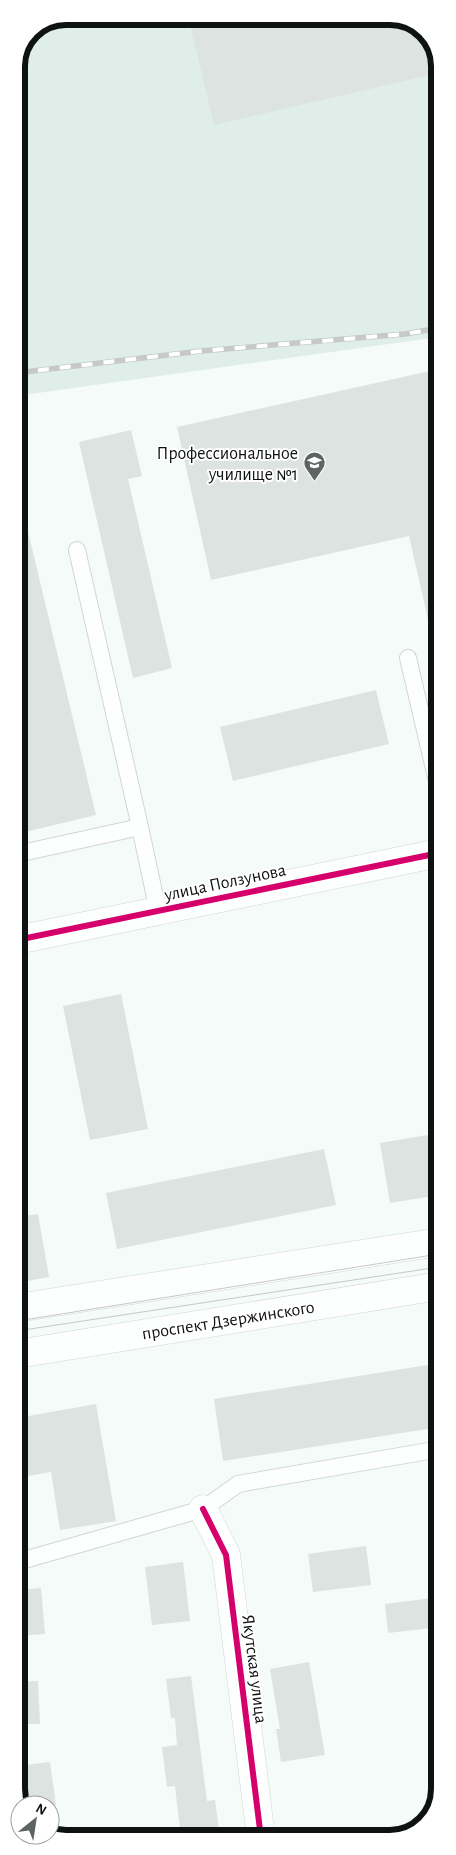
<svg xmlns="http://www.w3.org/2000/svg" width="456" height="1855" font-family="'Alegreya Sans',sans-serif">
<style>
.built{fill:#dfeee8}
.building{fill:#dde3e1}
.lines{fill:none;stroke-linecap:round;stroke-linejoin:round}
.lane-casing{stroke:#d1d7d4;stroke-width:18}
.street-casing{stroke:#d1d7d4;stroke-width:29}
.secondary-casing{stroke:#d1d7d4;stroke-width:29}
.lane{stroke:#fdfefe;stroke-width:16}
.street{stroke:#fdfefe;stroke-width:28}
.secondary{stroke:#fdfefe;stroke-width:28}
.tram{stroke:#c6c9c8;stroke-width:1}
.rail-casing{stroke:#c6c9c8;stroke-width:5.5}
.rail{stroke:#fff;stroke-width:4;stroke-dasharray:11;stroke-linecap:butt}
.cycleway-casing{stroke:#fff;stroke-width:9}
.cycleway{stroke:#d6006c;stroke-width:6}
.labels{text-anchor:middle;stroke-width:4;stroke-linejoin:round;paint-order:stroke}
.poi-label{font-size:18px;fill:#0e1311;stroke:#fff;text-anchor:end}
.street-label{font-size:18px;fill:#0e1311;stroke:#fff}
.rim{fill:none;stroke:#0e1311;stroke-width:6}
</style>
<rect width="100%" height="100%" fill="#f4fbf8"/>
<!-- built -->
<polygon class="built" points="66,16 397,17 423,29 439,56 439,337 16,396 16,65 31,31"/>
<!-- building -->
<g class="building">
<polygon points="188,16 397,17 423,29 439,56 439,73 214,125"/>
<polygon points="439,369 439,627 430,628 409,536 211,580 177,427"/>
<polygon points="131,430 142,476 128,479 172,668 133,678 79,442"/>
<polygon points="25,519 96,815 17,834 16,520"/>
<polygon points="376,690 389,744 233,781 220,727"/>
<polygon points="121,994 148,1129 90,1140 63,1006"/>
<polygon points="439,1133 439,1195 390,1203 380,1143"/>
<polygon points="324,1149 336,1205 117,1249 106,1193"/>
<polygon points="38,1214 49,1277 17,1283 17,1217"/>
<polygon points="440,1363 440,1427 223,1461 214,1399"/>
<polygon points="96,1404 116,1521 60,1530 51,1472 17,1478 17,1418"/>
<polygon points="366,1546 371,1585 313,1592 308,1554"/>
<polygon points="183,1562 190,1621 152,1625 145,1567"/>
<polygon points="41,1588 45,1634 17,1636 17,1590"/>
<polygon points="440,1597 440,1627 388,1633 385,1604"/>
<polygon points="309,1662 325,1755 281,1762 276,1729 280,1729 270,1669"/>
<polygon points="191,1676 207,1801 215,1800 220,1838 181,1838 175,1786 167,1787 162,1747 177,1745 175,1718 171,1718 166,1679"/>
<polygon points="38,1681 40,1724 17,1724 17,1682"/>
<polygon points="50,1762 56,1805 21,1805 17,1799 17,1766"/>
</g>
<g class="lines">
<defs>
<g id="lane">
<polyline points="408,658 439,790"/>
<polyline points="140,827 158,911"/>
<polyline points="17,854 140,827 77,550"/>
<polyline points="17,1562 203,1509 238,1484 440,1449"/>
</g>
<g id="street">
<polyline points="17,940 439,853"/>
<polyline points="203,1509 226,1555 261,1838"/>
</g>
<g id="secondary">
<polyline points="17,1308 439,1242"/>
<polyline points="17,1354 439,1286"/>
</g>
</defs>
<!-- lane casing -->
<use href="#lane" class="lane-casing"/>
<!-- street casing -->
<use href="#street" class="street-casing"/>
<!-- secondary casing -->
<use href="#secondary" class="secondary-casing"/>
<!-- lane -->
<use href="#lane" class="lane"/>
<!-- street -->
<use href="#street" class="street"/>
<!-- secondary -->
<use href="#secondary" class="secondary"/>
<!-- tram -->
<g class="tram">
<polyline points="17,1321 439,1254"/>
<polyline points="17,1331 439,1267"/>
</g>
<defs>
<polyline id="rail" points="16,373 201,351 405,334 439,328"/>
</defs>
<!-- rail casing -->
<use href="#rail" class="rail-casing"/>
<!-- rail -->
<use href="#rail" class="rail"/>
<defs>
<g id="cycleway">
<polyline points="17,940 439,853"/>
<polyline points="203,1509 226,1555 261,1838"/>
</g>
</defs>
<!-- cycleway casing -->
<use href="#cycleway" class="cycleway-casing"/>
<!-- cycleway -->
<use href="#cycleway" class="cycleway"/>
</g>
<!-- icons -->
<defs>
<symbol id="university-pin" viewBox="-11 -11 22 30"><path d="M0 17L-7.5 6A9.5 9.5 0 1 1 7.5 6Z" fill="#5e6462" stroke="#fff"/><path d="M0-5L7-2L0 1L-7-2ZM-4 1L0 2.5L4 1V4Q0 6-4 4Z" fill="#fff"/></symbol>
</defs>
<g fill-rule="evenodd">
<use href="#university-pin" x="302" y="450" width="25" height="34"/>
</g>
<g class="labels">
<!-- poi labels -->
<g class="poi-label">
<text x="298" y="459">Профессиональное<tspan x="298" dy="21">училище №1</tspan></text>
</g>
<!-- street labels -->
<g class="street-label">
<text transform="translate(225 882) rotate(-12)" y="6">улица Ползунова</text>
<text transform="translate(228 1320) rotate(-9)" y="6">проспект Дзержинского</text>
<text transform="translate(255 1669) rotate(83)" y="6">Якутская улица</text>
</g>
</g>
<!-- crop -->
<path d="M0 0H456V1855H0ZM66 25H390A41 41 0 0 1 431 66V1789A41 41 0 0 1 390 1830H66A41 41 0 0 1 25 1789V66A41 41 0 0 1 66 25Z" fill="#fff" fill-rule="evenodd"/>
<path class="rim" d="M66 25H390A41 41 0 0 1 431 66V1789A41 41 0 0 1 390 1830H66A41 41 0 0 1 25 1789V66A41 41 0 0 1 66 25Z"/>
<!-- north arrow -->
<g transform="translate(35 1820) rotate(30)"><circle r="24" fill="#ffffff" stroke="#9fa1a0"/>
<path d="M0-4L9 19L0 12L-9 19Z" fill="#5e6462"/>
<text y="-8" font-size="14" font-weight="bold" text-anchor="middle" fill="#0e1311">N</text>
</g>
</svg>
